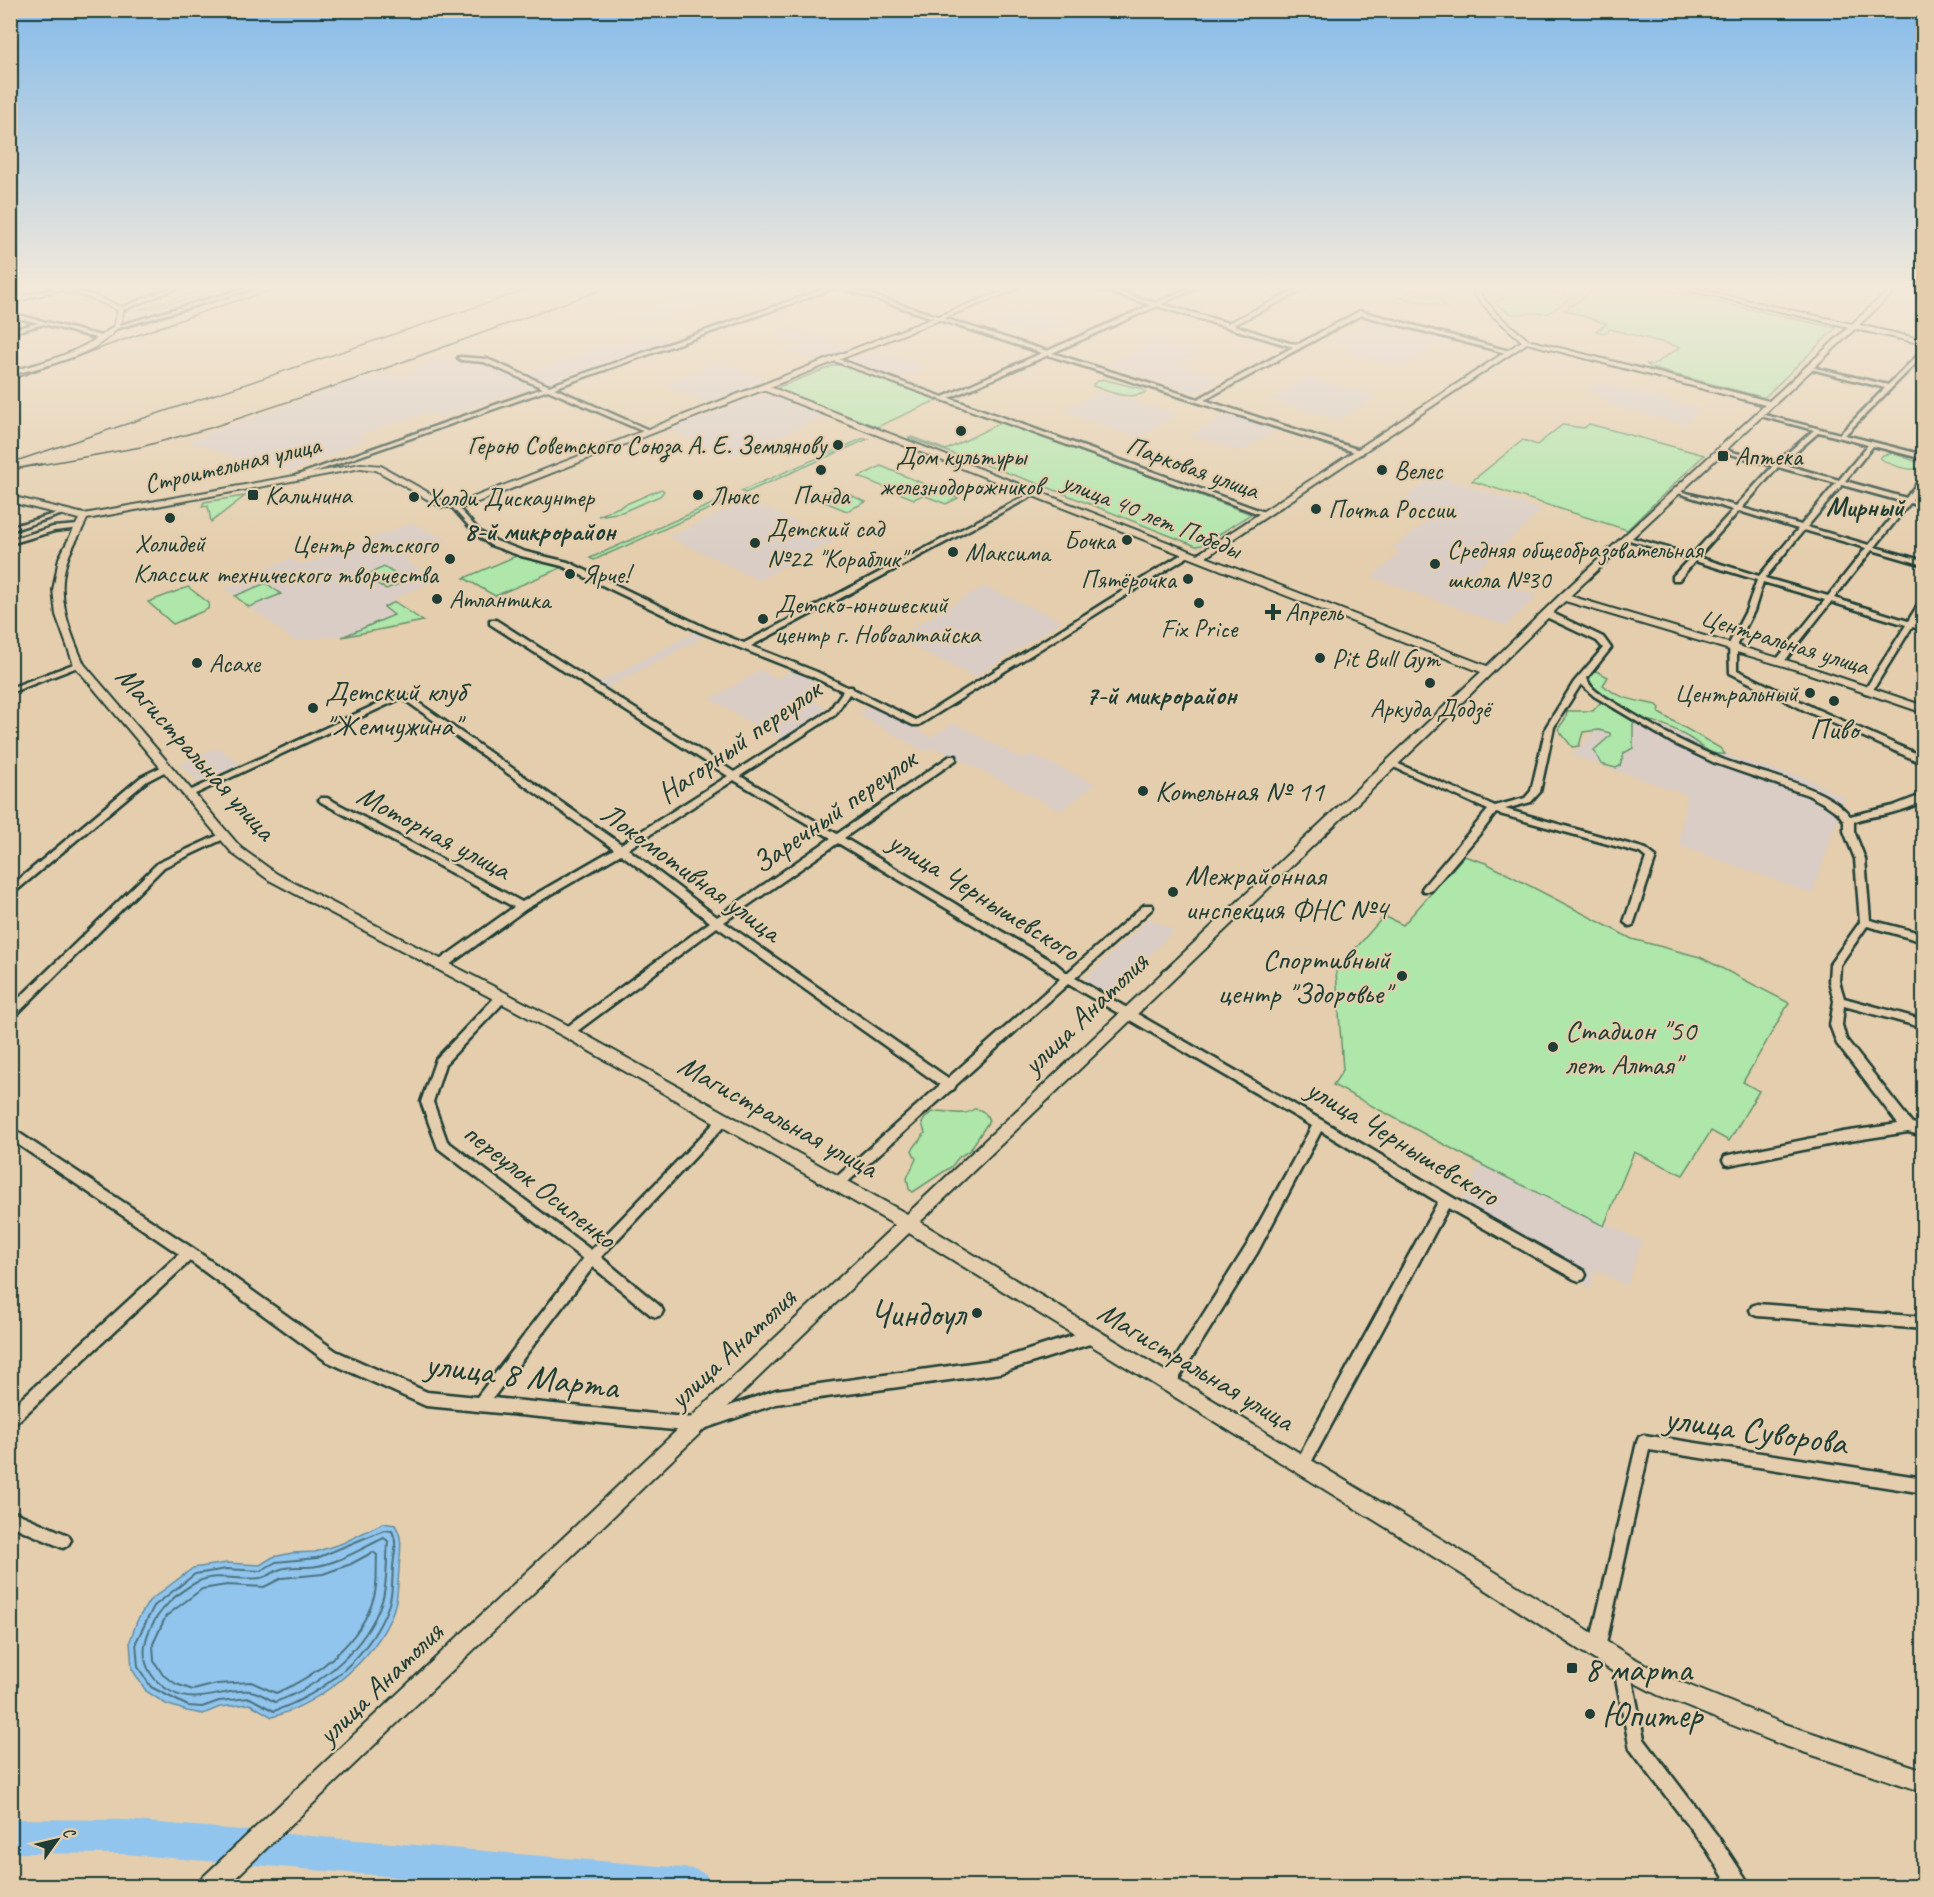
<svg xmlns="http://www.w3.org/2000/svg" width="1934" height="1897" font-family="Caveat,sans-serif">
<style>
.built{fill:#dacdc5}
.green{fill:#afe6aa;stroke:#67926f;stroke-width:1.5}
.water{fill:#91c5ee;stroke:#638fa4;stroke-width:1.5}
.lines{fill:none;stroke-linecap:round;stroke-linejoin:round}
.shore{stroke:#4d737e;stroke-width:2}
.river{fill:#91c5ee;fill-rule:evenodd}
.minor-casing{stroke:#1f3d34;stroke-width:5}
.tertiary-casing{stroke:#1f3d34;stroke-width:4}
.minor{fill:#e4cead;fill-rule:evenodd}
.tertiary{fill:#e4cead;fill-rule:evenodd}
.rail-far1{stroke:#1f3d34;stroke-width:1.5}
.rail{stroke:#1f3d34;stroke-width:2}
.poi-dot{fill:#1f3d34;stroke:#e4cead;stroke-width:2}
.labels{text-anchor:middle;stroke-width:4.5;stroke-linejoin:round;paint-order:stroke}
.far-poi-label{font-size:26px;fill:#1f3d34;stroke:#e4cead;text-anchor:start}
.far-street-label{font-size:26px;fill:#1f3d34;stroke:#e4cead}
.far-neighbourhood-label{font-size:27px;font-weight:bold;fill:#1f3d34;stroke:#e4cead}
.poi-label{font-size:30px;fill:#1f3d34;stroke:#e4cead;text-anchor:start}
.street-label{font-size:30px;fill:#1f3d34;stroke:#e4cead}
.near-poi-label{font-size:36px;fill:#1f3d34;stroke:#e4cead;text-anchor:start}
.near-street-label{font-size:36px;fill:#1f3d34;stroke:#e4cead}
</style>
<rect width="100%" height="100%" fill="#e4cead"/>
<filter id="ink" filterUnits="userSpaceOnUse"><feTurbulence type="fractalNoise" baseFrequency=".0167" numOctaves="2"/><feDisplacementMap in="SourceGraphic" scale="12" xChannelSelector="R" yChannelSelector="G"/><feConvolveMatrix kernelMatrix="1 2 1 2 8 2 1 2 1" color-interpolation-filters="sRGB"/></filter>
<g filter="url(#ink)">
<!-- built -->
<g class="built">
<polygon points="719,288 755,288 636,323 619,317 625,315 630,317"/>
<polygon points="1033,309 1065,318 1058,322 1065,324 1037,336 989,321 1015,310 1024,313"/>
<polygon points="1371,319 1439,337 1447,339 1401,367 1344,352 1350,347 1330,341"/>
<polygon points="792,328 851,348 816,362 784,351 799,344 774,335"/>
<polygon points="651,333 669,341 548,383 527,373 587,353 581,350 608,344 619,345"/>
<polygon points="1153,337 1200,352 1176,363 1223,378 1194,393 1105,365 1141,349 1138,344"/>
<polygon points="877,350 921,365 926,367 901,378 852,362 851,360"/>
<polygon points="443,359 480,361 538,385 441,418 429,413 397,422 360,435 366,439 292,471 281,467 293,461 284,458 271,463 255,459 249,462 187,441 365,378 371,380 390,374 401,378 432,361 441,362"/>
<polygon points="721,362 767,379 709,403 662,384"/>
<polygon points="1307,377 1376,397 1339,420 1270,400"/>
<polygon points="1598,382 1620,388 1701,409 1684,424 1613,406 1589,389"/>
<polygon points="1099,393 1109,396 1112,394 1177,415 1137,437 1062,411"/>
<polygon points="757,396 775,396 826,416 732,457 669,430"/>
<polygon points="1229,413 1278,429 1240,452 1191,435"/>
<polygon points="1434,475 1543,510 1473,573 1537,596 1506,626 1372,577 1401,552 1392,548 1431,519 1393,507"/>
<polygon points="747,500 837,539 759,580 669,537"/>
<polygon points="412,523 447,541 403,559 437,580 393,599 423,621 347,636 294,641 225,588 264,575 260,571 291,559 302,565"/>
<polygon points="984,586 1062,621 975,677 896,638"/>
<polygon points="697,631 706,636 605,689 596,684"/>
<polygon points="761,670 777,679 793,670 823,686 806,697 830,710 781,740 710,699"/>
<polygon points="873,705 931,737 954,723 1023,759 1030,754 1096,784 1061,811 935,747 925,752 857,714"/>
<polygon points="1621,708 1734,758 1806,778 1845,798 1812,894 1679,845 1687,795 1571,755"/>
<polygon points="218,747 240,764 201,783 179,765"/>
<polygon points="1149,918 1174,931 1108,996 1083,981"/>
<polygon points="1480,1164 1604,1226 1606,1223 1642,1241 1627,1286 1595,1270 1591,1289 1455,1214"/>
</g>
<!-- green -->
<g class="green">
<path d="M209,288H247C221,296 194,296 168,304C159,306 150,311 141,309Z"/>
<polygon points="1489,288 1533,288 1572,297 1549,313 1511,314 1494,303 1503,297 1486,293"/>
<polygon points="1598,288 1655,288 1836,328 1765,397 1762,397 1650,368 1647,364 1653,365 1680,347 1610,329 1604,333 1596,331 1607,324 1565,310"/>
<polygon points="1413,290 1444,296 1447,298 1440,300 1446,307 1400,298"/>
<polygon points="836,365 842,365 939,399 877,427 779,390 779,387"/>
<path d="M1102,379L1142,389L1146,392C1128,401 1111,392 1093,386V384Z"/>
<polygon points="1002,422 1251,514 1202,545 1196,546 1039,484 909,438 912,437 946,450"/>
<polygon points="1589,424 1704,455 1627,530 1472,481 1523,440 1537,445 1562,425 1584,428"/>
<polygon points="864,438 868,439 745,493 741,491"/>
<path d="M1893,453L1920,463L1922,467C1910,473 1890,465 1880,458L1883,455Z"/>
<polygon points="881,466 958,498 946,504 923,495 914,499 859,477"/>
<polygon points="661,489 664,491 660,496 622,512 598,516"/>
<polygon points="834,489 837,489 866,502 847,511 815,498"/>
<polygon points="245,496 211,522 208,506 202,507 204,502"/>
<polygon points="721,500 725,502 594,560 590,558"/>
<polygon points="516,556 563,567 495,596 464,578"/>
<polygon points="384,567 405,580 404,582 386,589 364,576"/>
<polygon points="266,583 281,594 249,607 235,596"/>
<polygon points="188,587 209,603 208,609 173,624 148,602"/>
<polygon points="395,602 423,621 342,637 394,615 384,607"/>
<path d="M1596,671L1608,677L1603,685C1621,700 1635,700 1657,705L1660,708L1659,713L1720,748L1725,754C1710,756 1702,746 1691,739C1676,730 1650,714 1633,724V748L1624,753L1620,766L1616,768L1601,764L1594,750L1610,736V733L1599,730L1583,732L1579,746L1572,747L1558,729L1566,718L1567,711H1593L1600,703L1610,705L1590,687L1588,682L1593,672Z"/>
<polygon points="1464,856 1486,863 1632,939 1700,957 1789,1003 1743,1082 1759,1091 1729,1141 1711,1131 1683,1175 1634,1152 1604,1226 1488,1168 1333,1085 1343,1070 1336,971 1384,916 1403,925"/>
<path d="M974,1109C981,1109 987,1113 989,1121L970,1150L959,1157L951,1167L913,1192L909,1189L907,1178L916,1159L912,1150L925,1133L922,1123C933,1102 950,1116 964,1113C968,1113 971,1111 974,1109Z"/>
</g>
<!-- water -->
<path class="water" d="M383,1523L395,1525C404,1539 400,1552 399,1569C398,1580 398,1591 396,1601C384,1653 321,1704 272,1717L250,1704L220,1707L203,1714L187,1711L166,1704L146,1691L132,1669L130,1641L137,1621L149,1601L193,1568L227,1563L260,1565L273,1557L292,1553L315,1552L343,1543Z"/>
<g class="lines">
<!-- shore -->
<g class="shore">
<path d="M384,1530L392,1531C398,1543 394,1555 393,1567C392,1579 393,1592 389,1604C371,1655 324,1694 274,1711L250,1698L219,1701L202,1707L188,1706L151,1687L138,1667L136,1642L154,1606L195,1574L227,1569L260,1571L276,1562L317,1558Z"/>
<path d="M384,1538L388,1541C386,1561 388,1582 382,1601C366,1648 321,1686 275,1702C267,1698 259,1692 250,1691C222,1688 197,1707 170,1691C117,1660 157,1602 197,1582C217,1572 239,1581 260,1578C269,1577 276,1569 285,1568C296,1566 307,1568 317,1566C341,1562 362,1548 384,1538Z"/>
<path d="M373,1552L377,1555C376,1569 378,1584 374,1597C361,1642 317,1676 276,1693L251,1682L217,1684L193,1690L176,1684L163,1675L154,1661L153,1644L166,1616L202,1589L227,1585L264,1587L282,1578L323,1574L351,1564Z"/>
</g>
<!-- river -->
<polygon class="river" points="10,1819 125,1820 694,1869 706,1874 711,1886 503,1886 125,1854 10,1853"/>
<defs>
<g id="minor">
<polygon points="55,288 64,288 10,303 10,300"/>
<polygon points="170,288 177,288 123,310 118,309"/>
<polygon points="246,288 255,288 119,328 114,327"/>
<polygon points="827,288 835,288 554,388 651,431 651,433 647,433 548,390 300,477 295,476 543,388 484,362 461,360 458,358 459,357 487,359 549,386"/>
<path d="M841,288H849L1047,351L1151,305L1095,288H1104L1156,303L1189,288H1196L1161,304L1228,323L1300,288H1307L1233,325L1289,343L1299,344L1360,311L1513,352L1510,354L1361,315L1204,400L1363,451V453L1361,454L1048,355L949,398L1267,513V515L1265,516L834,361V359H838L943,397L1042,353ZM1157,306L1293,347L1198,399L1052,353Z"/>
<polygon points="10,313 105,337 106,338 103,340 44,324 10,333 10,330 39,323 10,316"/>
<path d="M1924,349V355L1845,435L1924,455V459L1873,446L1845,481L1906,498L1924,474V482L1912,500L1924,503V507L1910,503L1875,547L1924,561V565L1872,550L1834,598L1908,621L1921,600H1924V609L1915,623L1924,625V630L1912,627L1871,693H1865L1864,691L1906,625L1831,602L1783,663H1777V659L1825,600L1763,582L1754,611L1737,644V670L1814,708L1924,757V764L1808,712L1730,673L1729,644L1746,611L1757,580L1695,561L1679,580H1673V576L1689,559L1623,538L1629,537L1692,555L1733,510L1675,492V490L1736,506L1773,466L1720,451V449L1776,463L1814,430L1757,415V413L1840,434L1885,388L1807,368V366L1888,385ZM1819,432L1868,445L1839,480L1782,464ZM1778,467L1836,483L1801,525L1742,508ZM1842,485L1904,502L1869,545L1807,527ZM1739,511L1798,529L1759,576L1698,557ZM1804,530L1866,548L1828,596L1765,578Z"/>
<polygon points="10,364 21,370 22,371 19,373 10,369"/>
<path d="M1033,492L1038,493L751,646L817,672L847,687H852L853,689L916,720L1185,552L1192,554L919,725H913L849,694L835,715L740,776L837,834L950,756H956V760L844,838L1055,963L1067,973L1144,905H1152L1153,907L1152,909L1075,978L1323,1121L1467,1206L1584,1271L1586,1275L1584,1279L1579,1281L1574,1279L1448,1208L1307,1470L1302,1472L1297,1470L1295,1465L1297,1460L1438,1202L1321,1131L1257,1253L1173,1388L1168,1390L1163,1388L1161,1383L1163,1378L1247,1245L1312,1126L1068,984L956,1085L954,1089L950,1091L841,1188L837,1189L833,1188L831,1184L833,1180L940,1085L717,927L572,1035H564L562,1032L564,1029L710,922L621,854L526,909L445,968H437L436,965L437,962L514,907L321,802L319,800L321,798H327L522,902L614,849L402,698L191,796L188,797L183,794L403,692L621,844L728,776L490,624V620H496L734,772L829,711L843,691L811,676L700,632L562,566L521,556L490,545L476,534L452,507V505H456L480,532L496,541L526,552L568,562L706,628L744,643ZM734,780L831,838L717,917L628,849ZM838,843L1047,969L1060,979L948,1078L724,922Z"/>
<polygon points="61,512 66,513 10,531 10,527"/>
<polygon points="79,525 82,527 81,528 54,531 10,544 10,540 53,527"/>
<path d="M1544,612H1550L1603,637L1611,648L1587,678C1590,691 1606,697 1617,704C1650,725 1686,745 1722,759C1758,774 1827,785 1850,816L1893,806L1924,794V801C1912,807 1899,811 1887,814C1875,817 1864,817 1854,822V831L1865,859L1870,920L1924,934V942L1867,926L1840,965L1839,981L1844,998L1924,1020V1028L1844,1006L1842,1025L1846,1039L1912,1123L1924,1126V1136L1908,1132L1843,1142L1729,1165L1725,1164L1723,1160L1725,1156L1729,1155L1843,1132L1898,1124L1837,1044L1830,1025L1834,1001L1829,981L1830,964L1860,922L1855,859L1844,831V821L1838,813L1825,804L1808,795L1715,763L1673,743L1594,696L1581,684L1554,727L1540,792L1531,802L1505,809L1646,849L1656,857L1633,925L1629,926L1624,922L1646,858L1640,853L1496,813L1483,830L1431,891H1423L1422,889L1423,887L1488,810L1387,764L1391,761L1394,762L1495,806L1525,798L1531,791L1546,727L1574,682L1603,648L1597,641L1544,616Z"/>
<polygon points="76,663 82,663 83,665 10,693 10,688"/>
<polygon points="165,765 169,768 168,770 147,781 10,896 10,887 141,777"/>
<polygon points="223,833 226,834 228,836 226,838 164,867 14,1017 10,1018 10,1007 158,863"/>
<polygon points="502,993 506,994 507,997 506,1000 445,1064 433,1102 447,1141 591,1250 720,1117 724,1115 728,1117 730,1120 601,1257 661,1307 663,1311 661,1315 656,1317 651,1315 593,1267 493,1398 695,1418 776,1390 1000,1359 1091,1330 1096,1332 1098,1337 1096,1342 1000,1373 776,1404 695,1432 426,1406 326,1361 190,1261 15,1424 10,1426 10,1409 179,1254 10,1139 10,1127 194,1249 336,1351 427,1392 477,1397 583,1259 438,1148 421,1102 436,1059 498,994"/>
<polygon points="1757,1304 1924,1317 1924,1329 1757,1316 1752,1314 1750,1310 1752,1306"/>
<polygon points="1644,1435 1924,1478 1924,1493 1649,1450 1605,1648 1603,1654 1597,1656 1591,1654 1589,1648 1637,1442 1639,1437"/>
<polygon points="10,1510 68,1535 71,1540 68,1545 63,1548 10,1525"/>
<polygon points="1621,1656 1627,1658 1629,1664 1644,1739 1719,1838 1746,1879 1748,1886 1729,1886 1707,1850 1630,1749 1613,1664 1615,1658"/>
</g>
<g id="tertiary">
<path d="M54,288C79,288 101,298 123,308C126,350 43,367 10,375V371C48,362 84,351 114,326L118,310L90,298Z"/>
<path d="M1010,288H1020L770,387L1198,554L1522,341L1493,316L1474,294L1475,288H1481L1480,294L1497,314L1528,340L1769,401L1849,327L1679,288H1692L1852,324L1891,288H1898L1859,325L1924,340V344L1855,329L1570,596L1812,668L1924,706V713L1804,672L1565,601L1437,727L920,1222L1474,1559L1628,1655L1673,1679L1782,1723L1924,1770V1792L1782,1745L1658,1695L1612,1671L1460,1573L909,1233L227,1886H198L202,1878L895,1225L563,1036L269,880L233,854L74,665L56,615L53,590L59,558L79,519L10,502V496L84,514L361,464L381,466L445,502L464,501ZM1527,343L1765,405L1560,595L1487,666L1206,557ZM763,390L1481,672L907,1214L573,1028L277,874L241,848L84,664C70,632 55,596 67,561C72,546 81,533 87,519L361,468L376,470L441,507H465Z"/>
</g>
</defs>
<!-- minor casing -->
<use href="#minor" class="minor-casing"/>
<!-- tertiary casing -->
<use href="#tertiary" class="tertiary-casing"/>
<!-- minor -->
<use href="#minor" class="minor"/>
<!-- tertiary -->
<use href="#tertiary" class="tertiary"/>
<!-- rail-far1 -->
<g class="rail-far1">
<polyline points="10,380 214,308 280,288"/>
<polyline points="10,463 532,288"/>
<polyline points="34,466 141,447 210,428 353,380 606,288"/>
</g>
<!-- rail -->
<polyline class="rail" points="10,470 42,464"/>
</g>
</g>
<!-- sky -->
<linearGradient id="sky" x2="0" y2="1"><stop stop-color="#85bbea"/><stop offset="0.52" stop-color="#f3e9da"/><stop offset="1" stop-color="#f3e9da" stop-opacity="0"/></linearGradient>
<rect width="1934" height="554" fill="url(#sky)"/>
<!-- markers -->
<g class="poi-dot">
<circle cx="961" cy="431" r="6"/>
<circle cx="838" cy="445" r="6"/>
<rect x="1717" y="450" width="12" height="12" rx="3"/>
<circle cx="821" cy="470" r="6"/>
<circle cx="1382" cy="470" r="6"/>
<rect x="247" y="489" width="12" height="12" rx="3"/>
<circle cx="698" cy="495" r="6"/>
<circle cx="414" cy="497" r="6"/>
<circle cx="1316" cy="509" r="6"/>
<circle cx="170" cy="518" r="6"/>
<circle cx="1127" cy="540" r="6"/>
<circle cx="755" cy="543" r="6"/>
<circle cx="953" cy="552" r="6"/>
<circle cx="450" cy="559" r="6"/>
<circle cx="1435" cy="564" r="6"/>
<circle cx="570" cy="574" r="6"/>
<circle cx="1188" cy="579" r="6"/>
<circle cx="437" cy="599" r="6"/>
<circle cx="1199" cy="603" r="6"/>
<path d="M1270 603h6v6h6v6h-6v6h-6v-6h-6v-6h6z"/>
<circle cx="763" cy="619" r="6"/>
<circle cx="1320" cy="658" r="6"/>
<circle cx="197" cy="663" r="6"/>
<circle cx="1430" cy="683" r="6"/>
<circle cx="1810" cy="693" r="6"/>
<circle cx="1834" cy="701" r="6"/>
<circle cx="313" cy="708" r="6"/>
<circle cx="1143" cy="791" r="6"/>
<circle cx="1173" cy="892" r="6"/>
<circle cx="1402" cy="976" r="6"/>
<circle cx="1553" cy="1047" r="6"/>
<circle cx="977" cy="1313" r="6"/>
<rect x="1566" y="1662" width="12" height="12" rx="3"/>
<circle cx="1590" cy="1714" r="6"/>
</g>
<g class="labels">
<!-- far-poi labels -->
<g class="far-poi-label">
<text x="826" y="454" text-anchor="end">Герою Советского Союза А. Е. Землянову</text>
<text x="961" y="465" text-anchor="middle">Дом культуры<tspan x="961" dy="30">железнодорожников</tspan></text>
<text x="1735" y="465">Аптека</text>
<text x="1394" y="479">Велес</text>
<text x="265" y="504">Калинина</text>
<text x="710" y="504">Люкс</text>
<text x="821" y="504" text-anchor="middle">Панда</text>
<text x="426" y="506">Холди Дискаунтер</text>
<text x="1328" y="518">Почта России</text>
<text x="767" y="537">Детский сад<tspan x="767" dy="30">№22 "Кораблик"</tspan></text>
<text x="1115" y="549" text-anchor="end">Бочка</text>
<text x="170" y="552" text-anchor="middle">Холидей<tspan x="170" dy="30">Классик</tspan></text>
<text x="438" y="553" text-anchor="end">Центр детского<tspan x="438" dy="30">технического творчества</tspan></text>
<text x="1447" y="558">Средняя общеобразовательная<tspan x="1447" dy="30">школа №30</tspan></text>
<text x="965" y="561">Максима</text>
<text x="582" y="583">Ярче!</text>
<text x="1176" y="588" text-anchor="end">Пятёрочка</text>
<text x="449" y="608">Атлантика</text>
<text x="775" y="613">Детско-юношеский<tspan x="775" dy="30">центр г. Новоалтайска</tspan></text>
<text x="1285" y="621">Апрель</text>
<text x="1199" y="637" text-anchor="middle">Fix Price</text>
<text x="1332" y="667">Pit Bull Gym</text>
<text x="209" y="672">Асахе</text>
<text x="1798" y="702" text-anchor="end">Центральный</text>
<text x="1430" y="717" text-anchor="middle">Аркуда Додзё</text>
</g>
<!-- far-street labels -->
<g class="far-street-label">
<text transform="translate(232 464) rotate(-13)" y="9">Строительная улица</text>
<text transform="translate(1193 467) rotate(20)" y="9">Парковая улица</text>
<text transform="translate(1152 515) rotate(22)" y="9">улица 40 лет Победы</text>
<text transform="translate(1785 641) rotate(17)" y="9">Центральная улица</text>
</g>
<!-- far-neighbourhood labels -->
<g class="far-neighbourhood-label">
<text x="1865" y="516">Мирный</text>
<text x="540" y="540">8-й микрорайон</text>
<text x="1161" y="704">7-й микрорайон</text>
</g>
<!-- poi labels -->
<g class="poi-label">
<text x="325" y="701">Детский клуб<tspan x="325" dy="34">"Жемчужина"</tspan></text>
<text x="1834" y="739" text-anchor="middle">Пиво</text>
<text x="1155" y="801">Котельная № 11</text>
<text x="1185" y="885">Межрайонная<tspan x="1185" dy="34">инспекция ФНС №4</tspan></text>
<text x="1390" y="969" text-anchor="end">Спортивный<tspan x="1390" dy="34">центр "Здоровье"</tspan></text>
<text x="1565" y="1040">Стадион "50<tspan x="1565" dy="34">лет Алтая"</tspan></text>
</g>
<!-- street labels -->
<g class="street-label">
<text transform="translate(739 741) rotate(-35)" y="10">Нагорный переулок</text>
<text transform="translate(196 753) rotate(48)" y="10">Магистральная улица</text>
<text transform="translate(834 811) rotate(-35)" y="10">Заречный переулок</text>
<text transform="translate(434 832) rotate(28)" y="10">Моторная улица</text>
<text transform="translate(691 872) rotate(36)" y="10">Локомотивная улица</text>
<text transform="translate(984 896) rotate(32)" y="10">улица Чернышевского</text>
<text transform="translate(1085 1013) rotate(-44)" y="10">улица Анатолия</text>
<text transform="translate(778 1116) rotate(29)" y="10">Магистральная улица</text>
<text transform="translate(1403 1142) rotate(31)" y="10">улица Чернышевского</text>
<text transform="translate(540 1185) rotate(38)" y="10">переулок Осипенко</text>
<text transform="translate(732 1348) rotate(-43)" y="10">улица Анатолия</text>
<text transform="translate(1196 1366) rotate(31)" y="10">Магистральная улица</text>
<text transform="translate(380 1683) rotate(-44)" y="10">улица Анатолия</text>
</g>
<!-- near-poi labels -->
<g class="near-poi-label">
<text x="965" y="1326" text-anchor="end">Чиндоул</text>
<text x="1584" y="1681">8 марта</text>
<text x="1602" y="1727">Юпитер</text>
</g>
<!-- near-street labels -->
<g class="near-street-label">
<text transform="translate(522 1374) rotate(7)" y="13">улица 8 Марта</text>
<text transform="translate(1756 1429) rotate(8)" y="13">улица Суворова</text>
</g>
</g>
<!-- margin -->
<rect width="1934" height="1897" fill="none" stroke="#e4cead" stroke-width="36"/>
<rect x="18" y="18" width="1898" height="1861" fill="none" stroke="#1f3d34" stroke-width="2" filter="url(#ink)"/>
<!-- north arrow -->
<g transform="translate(57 1840) rotate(56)" stroke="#e4cead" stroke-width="4.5" paint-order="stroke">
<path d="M0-4.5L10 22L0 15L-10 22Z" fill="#1f3d34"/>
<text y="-9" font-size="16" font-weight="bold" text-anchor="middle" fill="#1f3d34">С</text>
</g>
</svg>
